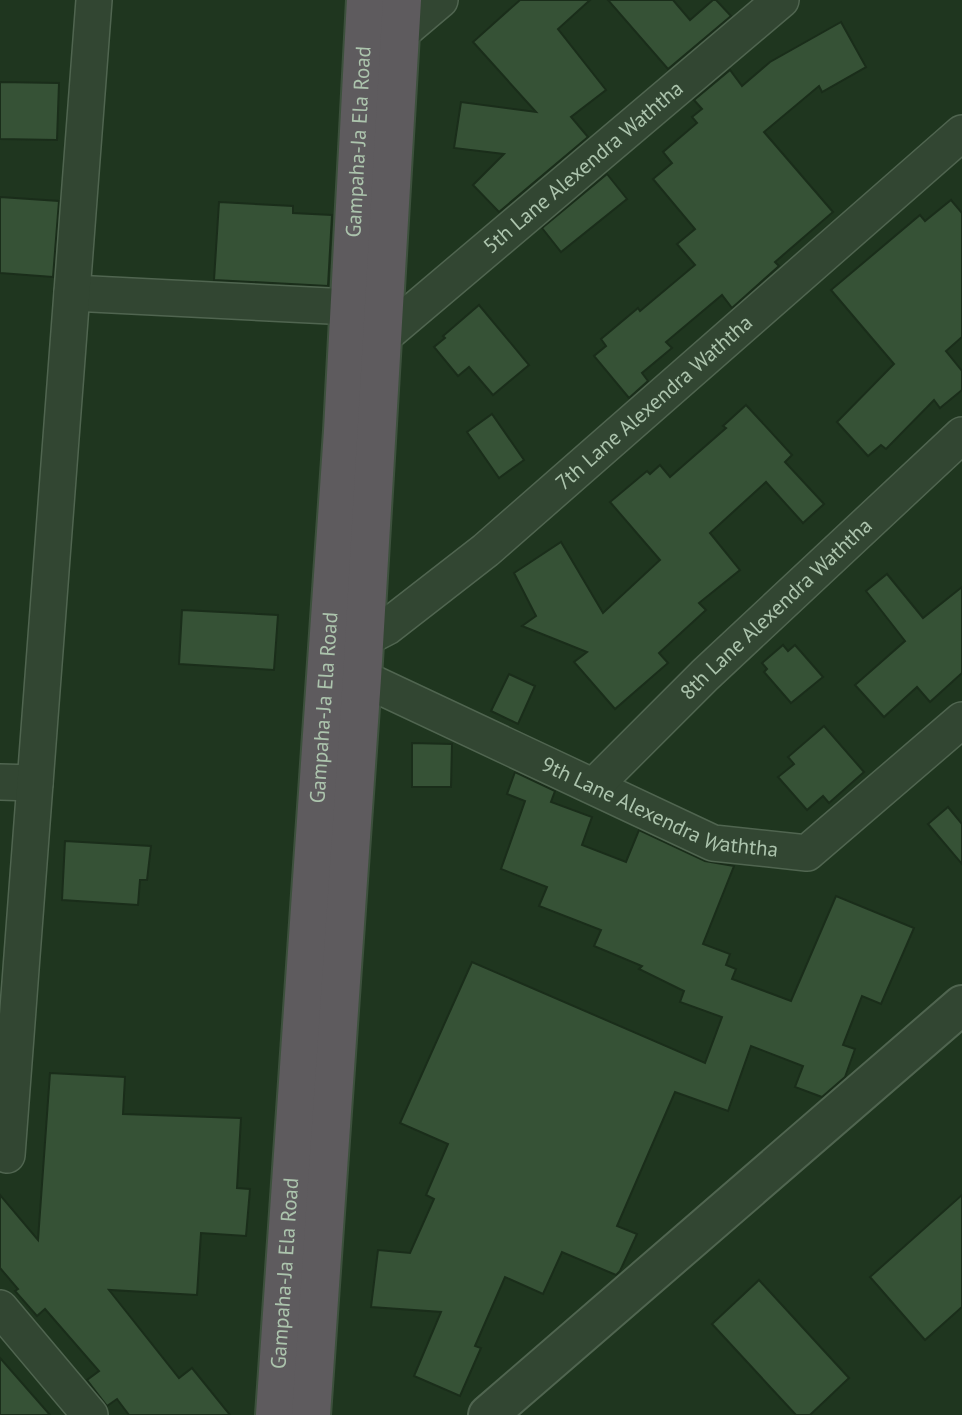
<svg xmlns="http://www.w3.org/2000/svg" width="962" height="1415" font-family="'PT Sans',sans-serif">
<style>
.building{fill:#365236;stroke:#1a2d1a;stroke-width:2}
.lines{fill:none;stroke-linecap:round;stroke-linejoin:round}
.minor-casing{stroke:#506550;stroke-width:38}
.tertiary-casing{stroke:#506550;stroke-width:42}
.trunk-casing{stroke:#3d513d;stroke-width:42}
.minor{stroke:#324632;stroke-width:35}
.tertiary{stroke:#324632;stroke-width:38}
.trunk{stroke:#5e5b5e;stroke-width:38}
.labels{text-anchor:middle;stroke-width:5;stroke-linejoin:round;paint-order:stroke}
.street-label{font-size:21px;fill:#acc4ad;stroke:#182b18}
</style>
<rect width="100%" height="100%" fill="#1f361f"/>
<!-- building -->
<g class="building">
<polygon points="520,0 590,0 558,29 606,90 571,117 588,137 499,212 473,185 504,154 454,148 461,102 536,112 473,42"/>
<polygon points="608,0 673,0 690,20 713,0 716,0 731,16 668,69"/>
<polygon points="841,22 866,67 822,92 819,86 764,132 833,212 775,262 779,266 732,308 722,295 666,342 672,348 642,373 648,381 629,398 594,356 606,346 601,339 638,308 640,311 695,265 677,244 695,229 653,179 672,163 663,152 697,123 692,117 702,109 694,100 730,70 742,86 770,62"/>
<polygon points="0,82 59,83 57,140 0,139"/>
<polygon points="607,174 627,199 561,252 542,228"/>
<polygon points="0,197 59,201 53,277 0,273"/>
<polygon points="951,200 962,213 962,337 946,351 962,371 962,390 940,408 934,400 886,449 881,445 868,456 837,422 894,364 831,290 920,215 925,221"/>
<polygon points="219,202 293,206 293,213 332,215 328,286 214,280"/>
<polygon points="479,305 529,365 493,395 469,367 458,376 434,347 445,338 443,336"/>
<polygon points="746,405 792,455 785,462 824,504 803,523 766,482 710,533 740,570 699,603 706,610 659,653 668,663 615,709 574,662 587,652 522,626 536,616 514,573 561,542 603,613 660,560 610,502 647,471 650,474 660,465 670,477 726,428 723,426"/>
<polygon points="492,414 524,460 499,478 467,432"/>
<polygon points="887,574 923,618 962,587 962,673 930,702 917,687 884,717 855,685 905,641 866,591"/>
<polygon points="182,610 278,615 274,670 179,664"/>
<polygon points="783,645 788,651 795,645 823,677 791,703 764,672 767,669 762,663"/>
<polygon points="509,674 535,686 518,724 491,711"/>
<polygon points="824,726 864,772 829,803 823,796 807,810 778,777 794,764 788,757"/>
<polygon points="412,743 452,744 451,787 412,787"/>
<polygon points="515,772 555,791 551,802 592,817 582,845 626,862 639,830 705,861 734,866 703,944 730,954 726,965 736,969 732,979 791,1001 836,896 914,928 881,1004 862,996 843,1045 855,1049 845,1077 822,1097 795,1087 803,1066 751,1046 728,1111 675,1092 617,1226 637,1234 620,1271 616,1275 562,1252 543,1294 505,1277 475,1346 481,1348 460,1396 414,1376 441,1312 371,1307 378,1250 410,1253 434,1199 426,1195 448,1144 400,1123 472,962 705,1063 722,1017 680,1002 684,991 639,969 642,966 594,946 601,930 539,906 547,887 501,869 525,801 507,794"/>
<polygon points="948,807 962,824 962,864 928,824"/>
<polygon points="65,841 151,846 147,880 140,880 138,905 62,900"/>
<polygon points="50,1073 125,1077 123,1114 241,1118 237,1188 250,1189 246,1236 201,1233 197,1295 109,1290 179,1378 192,1368 230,1415 129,1415 117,1399 107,1406 87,1380 99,1371 45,1309 37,1316 15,1291 18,1289 0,1268 0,1195 38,1240"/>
<polygon points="962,1195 962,1307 925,1340 870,1277"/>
<polygon points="759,1280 849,1378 810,1415 796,1415 712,1324"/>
<polygon points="0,1358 50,1415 0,1415"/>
</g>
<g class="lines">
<defs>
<g id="minor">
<polyline points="380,41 401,33 440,0"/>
<polyline points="72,293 350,307"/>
<path id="s1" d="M384,336L781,0"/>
<path id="s2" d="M340,642L364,639L387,627L486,550L962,133"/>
<path id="s3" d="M335,673L362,678L713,843L807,853L962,720"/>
<polyline points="0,782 35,783"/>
<path id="s4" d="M594,786L705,675L962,435"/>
<polyline points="7,1155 94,0"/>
<polyline points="0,1308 90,1415"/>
</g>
<polyline id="tertiary" points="488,1415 962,1005"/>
<g id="trunk">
<path id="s5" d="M275,1415L343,431L366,0"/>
<polyline points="311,1415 362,678 402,0"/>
</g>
</defs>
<!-- minor casing -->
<use href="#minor" class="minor-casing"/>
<!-- tertiary casing -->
<use href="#tertiary" class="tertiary-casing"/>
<!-- trunk casing -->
<use href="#trunk" class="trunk-casing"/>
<!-- minor -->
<use href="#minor" class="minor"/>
<!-- tertiary -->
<use href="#tertiary" class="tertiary"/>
<!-- trunk -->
<use href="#trunk" class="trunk"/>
</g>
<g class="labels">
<!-- street labels -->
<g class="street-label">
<text dy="7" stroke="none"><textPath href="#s5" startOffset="1276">Gampaha-Ja Ela Road</textPath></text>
<text dy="7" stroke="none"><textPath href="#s1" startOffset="261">5th Lane Alexendra Waththa</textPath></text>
<text dy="7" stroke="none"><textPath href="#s2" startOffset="399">7th Lane Alexendra Waththa</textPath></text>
<text dy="7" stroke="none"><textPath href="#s4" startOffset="254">8th Lane Alexendra Waththa</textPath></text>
<text dy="7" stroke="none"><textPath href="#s5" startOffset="709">Gampaha-Ja Ela Road</textPath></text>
<text dy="7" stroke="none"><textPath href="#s3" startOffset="354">9th Lane Alexendra Waththa</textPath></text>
<text dy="7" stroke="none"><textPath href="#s5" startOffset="142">Gampaha-Ja Ela Road</textPath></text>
</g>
</g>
</svg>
